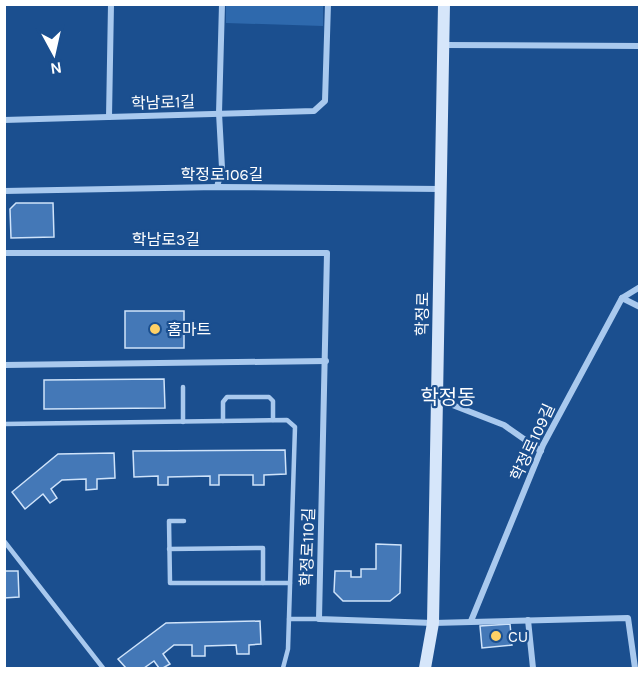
<svg xmlns="http://www.w3.org/2000/svg" width="644" height="673" font-family="Karla,'Noto Sans KR',sans-serif">
<style>
.green{fill:#2e69ad}
.building{fill:#4478b7;stroke:#cfe3fa;stroke-width:1.5}
.lines{fill:none;stroke-linecap:round;stroke-linejoin:round}
.lane{stroke:#a9c9ee;stroke-width:4.5}
.street{stroke:#a9c9ee;stroke-width:6}
.secondary{stroke:#d6e6fa;stroke-width:12}
.poi-dot{fill:#ffd166;stroke:#1b4f8f;stroke-width:2}
.labels{text-anchor:middle;stroke-width:4.5;stroke-linejoin:round;paint-order:stroke}
.street-label{font-size:16px;fill:#fff;stroke:#1b4f8f}
.poi-label{font-size:16px;fill:#fff;stroke:#1b4f8f;text-anchor:start}
.quarter-label{font-size:20px;fill:#fff;stroke:#1b4f8f}
</style>
<rect width="100%" height="100%" fill="#1b4f8f"/>
<!-- green -->
<polygon class="green" points="226,5 323,5 323,26 226,23"/>
<!-- building -->
<g class="building">
<polygon points="16,203 53,203 54,237 11,238 10,209"/>
<rect x="125" y="311" width="59" height="37"/>
<polygon points="164,379 165,408 44,409 44,380"/>
<polygon points="285,450 286,474 264,475 264,485 253,485 253,475 219,475 219,485 210,485 210,476 168,477 168,485 158,485 158,476 134,477 133,451"/>
<polygon points="114,453 115,478 97,479 97,489 86,490 86,479 62,480 51,489 57,498 50,503 43,494 25,509 12,492 58,454"/>
<polygon points="376,544 401,545 400,593 390,601 343,601 334,592 335,571 351,571 351,577 361,577 361,569 376,569"/>
<polygon points="4,571 18,571 19,597 4,598"/>
<polygon points="260,621 261,644 249,645 249,654 237,654 236,645 205,646 205,656 192,656 192,645 174,645 163,654 170,664 163,668 159,668 154,661 144,668 126,668 118,659 166,623"/>
<polygon points="510,624 512,645 482,648 480,626"/>
</g>
<g class="lines">
<!-- lane -->
<g class="lane">
<polyline points="183,387 183,422"/>
<polyline points="223,421 223,402 227,397 269,397 273,401 273,420"/>
<polyline points="4,424 287,420 295,427 288,649 283,668"/>
<polyline points="184,521 169,521 170,583 290,583"/>
<polyline points="4,541 103,668"/>
<polyline points="169,549 263,548 263,583"/>
<polyline points="289,619 319,619"/>
</g>
<!-- street -->
<g class="street">
<polyline points="443,45 640,46"/>
<polyline points="109,117 111,4"/>
<polyline points="4,120 314,111 325,101 328,4"/>
<polyline points="217,187 222,168 219,113 222,4"/>
<polyline points="4,191 217,187 441,189"/>
<polyline points="4,253 327,253 319,619 433,623 628,618 635,668"/>
<polyline points="622,298 640,307"/>
<polyline points="4,365 326,361"/>
<polyline points="437,399 504,425 541,451"/>
<polyline points="528,620 533,668"/>
<polyline points="471,621 543,445 622,298 640,287"/>
</g>
<!-- secondary -->
<polyline class="secondary" points="425,668 433,623 444,4"/>
</g>
<!-- markers -->
<g class="poi-dot">
<circle cx="155" cy="329" r="6"/>
<circle cx="496" cy="636" r="6"/>
</g>
<g class="labels">
<!-- street labels -->
<g class="street-label">
<text transform="translate(163 102) rotate(-2)" y="6">학남로1길</text>
<text x="222" y="180">학정로106길</text>
<text x="166" y="245">학남로3길</text>
<text transform="translate(422 314) rotate(-89)" y="6">학정로</text>
<text transform="translate(532 442) rotate(-65)" y="6">학정로109길</text>
<text transform="translate(307 547) rotate(-88)" y="6">학정로110길</text>
</g>
<!-- poi labels -->
<g class="poi-label">
<text x="167" y="335">홈마트</text>
<text x="508" y="642">CU</text>
</g>
<!-- quarter labels -->
<g class="quarter-label">
<text x="448" y="404">학정동</text>
</g>
</g>
<!-- border -->
<rect width="644" height="673" fill="none" stroke="#ffffff" stroke-width="12"/>
<!-- north arrow -->
<g transform="translate(54 54) rotate(172)" stroke="#1b4f8f" stroke-width="4.5" paint-order="stroke">
<path d="M0-4.5L10 22L0 15L-10 22Z" fill="#ffffff"/>
<text y="-9" font-size="16" font-weight="bold" text-anchor="middle" fill="#ffffff">N</text>
</g>
</svg>
